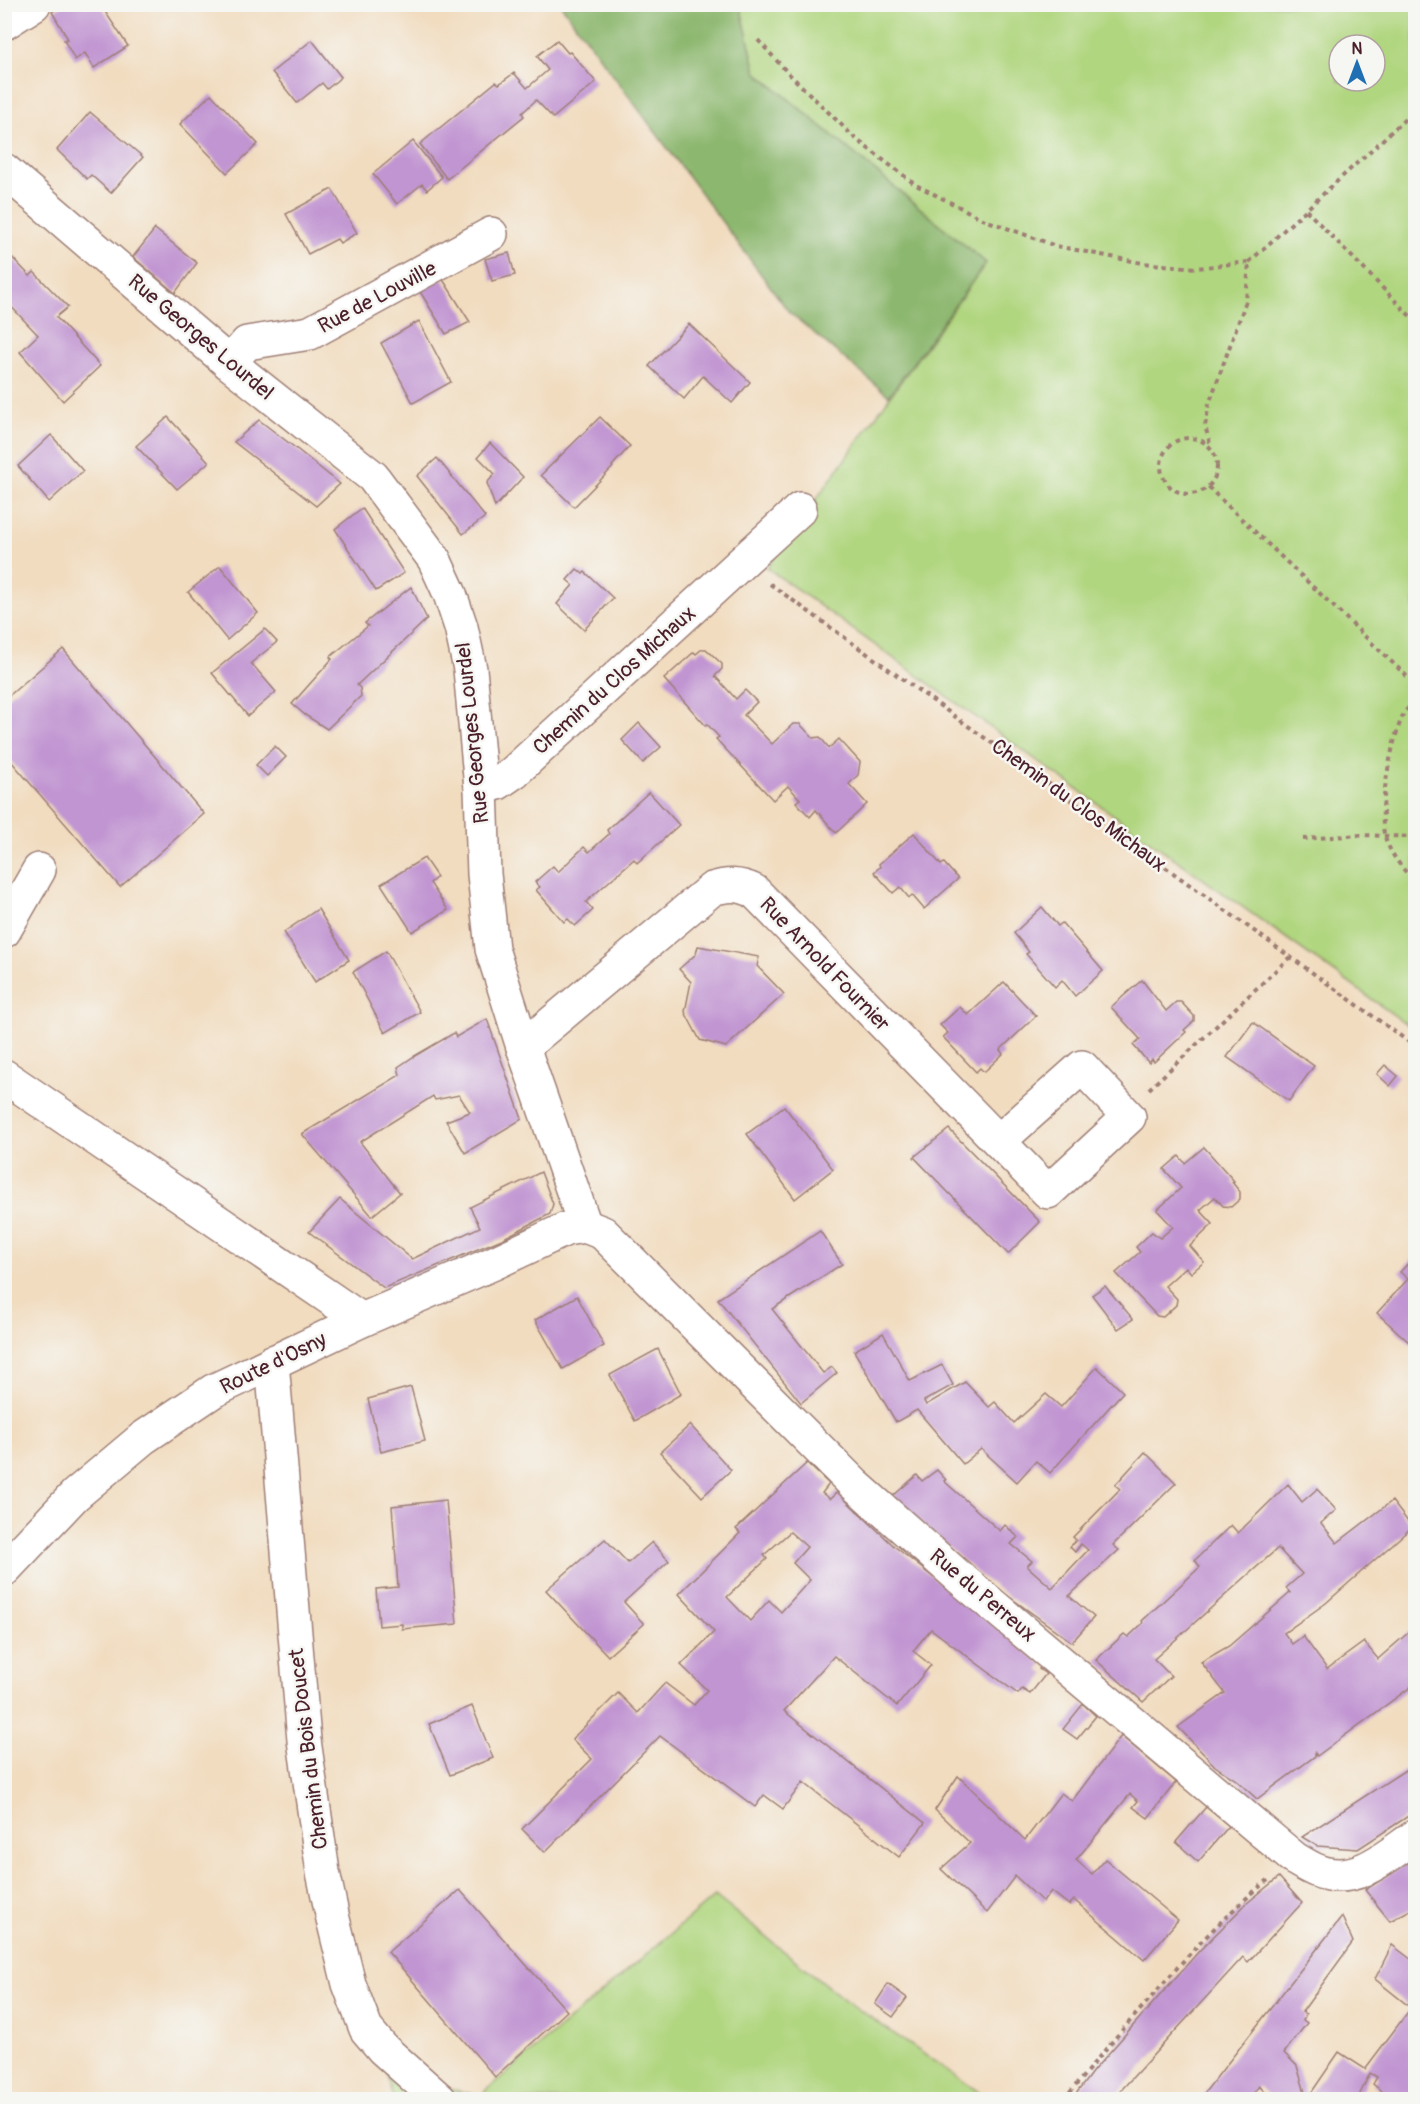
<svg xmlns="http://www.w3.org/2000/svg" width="1420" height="2104" font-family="Pangolin,sans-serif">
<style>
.green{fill:#b0d67f;stroke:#7d7a55;stroke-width:1.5;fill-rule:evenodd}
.forest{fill:#8cb76e;stroke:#6b6b4c;stroke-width:1.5}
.building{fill:#c195d2;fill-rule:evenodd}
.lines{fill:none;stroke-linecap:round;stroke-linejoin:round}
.minor-casing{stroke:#9e7e75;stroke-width:36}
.path{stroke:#9e7e75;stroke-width:4;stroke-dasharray:4.5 4.5;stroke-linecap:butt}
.minor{stroke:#fff;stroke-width:33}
.labels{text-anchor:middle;stroke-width:5;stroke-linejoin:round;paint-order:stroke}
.street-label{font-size:21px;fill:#4a1f2b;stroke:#f6f6f2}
</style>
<rect width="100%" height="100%" fill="#f6f6f2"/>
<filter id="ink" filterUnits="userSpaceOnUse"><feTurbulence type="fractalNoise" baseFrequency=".0167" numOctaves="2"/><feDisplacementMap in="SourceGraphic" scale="12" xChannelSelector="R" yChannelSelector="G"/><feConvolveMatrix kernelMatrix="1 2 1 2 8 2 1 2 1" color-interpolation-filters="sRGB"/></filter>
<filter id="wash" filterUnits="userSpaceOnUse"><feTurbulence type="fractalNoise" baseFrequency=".008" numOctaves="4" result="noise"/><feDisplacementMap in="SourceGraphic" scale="24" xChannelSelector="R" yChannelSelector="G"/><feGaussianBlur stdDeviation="1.35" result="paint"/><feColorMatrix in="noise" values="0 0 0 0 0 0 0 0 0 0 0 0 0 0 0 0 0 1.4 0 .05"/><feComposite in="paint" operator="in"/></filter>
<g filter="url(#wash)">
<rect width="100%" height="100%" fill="#f1dcbf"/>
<!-- green -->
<g class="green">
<path d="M740,5H1415V1030L767,568L986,263L756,72ZM1339,45H1375V81H1339Z"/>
<polygon points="715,1896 845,2000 989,2099 393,2100 387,2074 480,2096"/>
</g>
<!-- forest -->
<polygon class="forest" points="561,5 740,5 756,72 986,263 889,396 789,312"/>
<g id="blocks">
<!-- building -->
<g class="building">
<polygon points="63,4 100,4 128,46 94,68 85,53 75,60 64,40 68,39 52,12"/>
<polygon points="312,40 341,77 327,89 322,83 297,103 272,72"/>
<polygon points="557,40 568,53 570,52 596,82 553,118 536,100 522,113 524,116 447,179 420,144 496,82 499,84 514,73 527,88 548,70 537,56"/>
<polygon points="211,94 258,144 227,173 180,124"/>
<polygon points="90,112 143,157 111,193 91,175 87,179 57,150"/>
<polygon points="413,141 442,177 427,190 422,184 397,204 373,174"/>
<polygon points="332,189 357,233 340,243 337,239 308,254 286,214"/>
<polygon points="155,229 197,263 175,293 133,257"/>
<polygon points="4,249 30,276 34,272 68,307 56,317 100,366 63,401 20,352 38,335 4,299"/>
<polygon points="509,253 515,275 492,281 485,259"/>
<polygon points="442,278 470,322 446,334 419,290"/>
<polygon points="419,321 451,382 413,403 381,343"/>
<polygon points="689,324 750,382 732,403 703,376 684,399 649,366"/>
<polygon points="168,417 209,462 177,489 136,446"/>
<polygon points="600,417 630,446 612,466 613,467 574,507 541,475"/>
<polygon points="259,420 298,450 340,484 316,506 234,442"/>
<polygon points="51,435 83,471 49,502 18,466"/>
<polygon points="490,443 523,477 495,507 487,483 495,474 478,457"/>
<polygon points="437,458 485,517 463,534 417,476"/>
<polygon points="362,508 404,573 376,591 335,529"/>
<polygon points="220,566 258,613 227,640 188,592"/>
<polygon points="577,569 583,574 585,572 613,598 584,630 557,604 573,585 567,580"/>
<polygon points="411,587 427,619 357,685 360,688 361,696 327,729 305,715 292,704 332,659 330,657 368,626 365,623"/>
<polygon points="265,629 277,642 251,663 276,692 248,716 212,673"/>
<polygon points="63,649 204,814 120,887 4,753 4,700"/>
<polygon points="702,649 706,649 722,664 722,669 715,676 736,699 745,690 757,702 744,715 772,744 793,724 800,724 813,738 820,737 829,748 839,739 860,762 858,775 849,784 867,804 836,833 816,810 810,817 796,802 800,799 788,786 773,800 716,739 719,737 707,724 706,726 664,679 694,652 696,654"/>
<polygon points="639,723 661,747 643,763 622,740"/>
<polygon points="275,746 286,757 267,776 256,765"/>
<polygon points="649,792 679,825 637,863 634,859 586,902 593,910 575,926 568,919 564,922 536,890 540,887 535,882 553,866 558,872 584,847 589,852 609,834 607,830"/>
<polygon points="914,833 941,865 944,863 958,879 924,909 912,895 909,898 900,887 893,893 874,872 880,867 879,864"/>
<polygon points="424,858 437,877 430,883 448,910 412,932 381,884"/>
<polygon points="1042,907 1058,926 1062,923 1103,971 1075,996 1062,980 1055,987 1026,954 1029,952 1014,933"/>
<polygon points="318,909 349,960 315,982 284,932"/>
<polygon points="698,946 759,957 757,966 784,994 726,1047 700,1040 685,1012 691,982 679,969 696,954"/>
<polygon points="386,951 420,1012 385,1033 353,972"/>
<polygon points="1142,980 1166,1011 1176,1002 1181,1002 1194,1016 1194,1021 1184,1030 1186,1032 1154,1062 1152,1059 1149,1063 1133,1045 1140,1039 1111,1007"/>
<polygon points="1004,982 1036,1016 1000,1050 1003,1054 984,1072 980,1068 976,1072 943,1037 948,1033 940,1025 960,1007 968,1015"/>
<polygon points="487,1019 522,1119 465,1153 446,1121 470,1112 459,1095 435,1100 433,1096 360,1142 400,1193 372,1216 302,1134 400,1075 398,1067 413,1057 454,1033 456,1037"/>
<polygon points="1253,1022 1314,1066 1289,1101 1227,1057"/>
<polygon points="1385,1065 1398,1076 1390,1086 1377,1074"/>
<polygon points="784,1106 833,1169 795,1199 747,1134"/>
<polygon points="949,1129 1040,1222 1008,1254 914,1157"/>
<polygon points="1204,1147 1234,1181 1232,1182 1240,1192 1240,1199 1231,1207 1223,1206 1215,1197 1200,1210 1213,1224 1190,1246 1204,1262 1191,1273 1186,1267 1165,1286 1177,1299 1176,1305 1163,1317 1157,1316 1116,1273 1140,1252 1136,1247 1152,1232 1160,1238 1173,1227 1157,1210 1181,1188 1164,1169 1179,1156 1185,1163"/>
<polygon points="541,1172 553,1204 550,1214 502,1239 384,1288 309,1232 340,1199 412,1259 480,1227 470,1207"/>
<polygon points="820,1231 842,1264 772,1309 823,1373 832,1367 837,1373 801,1403 718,1299"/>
<polygon points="1416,1255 1416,1339 1411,1344 1377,1313 1408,1279 1400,1272"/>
<polygon points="1105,1286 1133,1319 1118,1329 1092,1295"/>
<polygon points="577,1296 604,1346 563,1369 535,1320"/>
<polygon points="883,1333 910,1381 942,1365 953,1385 924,1401 926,1405 965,1382 989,1407 995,1402 1014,1423 1046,1394 1061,1407 1097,1367 1123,1392 1050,1473 1036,1461 1017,1482 981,1449 963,1464 917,1410 896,1422 854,1351"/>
<polygon points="658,1349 681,1394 635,1421 610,1375"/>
<polygon points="411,1387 425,1441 381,1452 368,1399"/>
<polygon points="690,1425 731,1470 702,1497 660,1452"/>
<polygon points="1145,1452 1176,1483 1113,1545 1119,1550 1069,1596 1094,1617 1072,1642 983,1578 909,1512 893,1496 917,1475 922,1481 937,1470 946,1480 944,1481 1000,1531 1005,1525 1018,1537 1011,1544 1032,1561 1027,1566 1052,1588 1088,1550 1081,1544 1075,1552 1070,1547 1076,1540 1073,1537 1120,1489 1115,1485"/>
<path d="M807,1463L829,1484L822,1493L830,1499L837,1492L894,1546L1042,1664L1039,1669L1046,1674L1030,1694L1022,1689L1018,1694L931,1629L913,1651L931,1665L897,1706L834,1656L784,1711L925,1823L899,1857L803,1782L783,1809L764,1795L755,1807L660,1736L545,1852L522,1829L592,1759L572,1739L618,1693L638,1713L665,1683L694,1705L707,1690L681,1665L714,1632L679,1594L740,1533L736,1529ZM790,1532L807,1547L793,1563L810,1580L781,1612L769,1600L750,1621L727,1597L767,1559L764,1555Z"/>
<polygon points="1288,1484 1302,1502 1317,1489 1336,1510 1321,1523 1337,1543 1392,1501 1412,1527 1326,1603 1284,1633 1292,1644 1303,1636 1327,1669 1364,1642 1378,1659 1416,1626 1416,1683 1317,1756 1315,1753 1315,1756 1257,1799 1236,1780 1215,1766 1178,1727 1225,1693 1201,1662 1229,1646 1290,1593 1286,1588 1302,1574 1278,1548 1154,1659 1171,1676 1143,1702 1096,1660 1124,1634 1128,1637 1143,1623 1142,1621 1200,1567 1195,1560 1231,1525 1238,1533"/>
<polygon points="446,1500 457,1624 402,1629 402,1624 379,1626 376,1589 398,1587 392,1506"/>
<polygon points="605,1539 628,1563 652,1542 669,1561 624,1602 644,1624 608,1656 546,1590"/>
<polygon points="1083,1704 1096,1716 1077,1739 1063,1729"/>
<polygon points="472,1706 493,1758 450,1775 429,1724"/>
<polygon points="1121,1736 1176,1782 1148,1818 1133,1807 1138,1801 1130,1794 1076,1860 1092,1874 1105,1859 1178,1920 1144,1960 1074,1900 1069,1905 1051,1891 1043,1902 1015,1876 987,1913 941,1869 970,1843 935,1810 958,1776 1025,1840 1061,1793 1072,1801"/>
<polygon points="1416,1763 1416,1811 1358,1849 1317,1846 1302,1837"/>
<polygon points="1206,1807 1229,1826 1198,1862 1176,1842"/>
<polygon points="1416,1857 1416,1907 1390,1921 1365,1890"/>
<polygon points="1279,1877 1302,1903 1248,1962 1243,1957 1112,2100 1082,2100 1076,2094 1093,2071 1200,1950 1247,1903"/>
<polygon points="460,1890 567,2011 495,2077 388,1952"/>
<polygon points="1342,1917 1353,1942 1302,2012 1306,2014 1303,2020 1307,2023 1284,2053 1297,2066 1307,2099 1339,2052 1365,2069 1411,2008 1375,1979 1392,1945 1416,1963 1416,2100 1392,2100 1373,2084 1377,2077 1370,2073 1357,2100 1273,2100 1259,2086 1249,2100 1206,2100 1202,2096"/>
<polygon points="888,1984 907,1998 893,2017 875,2004"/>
</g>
</g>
</g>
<g filter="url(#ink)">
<use href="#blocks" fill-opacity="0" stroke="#9e7e75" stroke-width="1.5"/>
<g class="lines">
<defs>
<g id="minor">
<polyline points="4,23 34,4"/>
<polyline points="4,170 229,363 373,477 434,559 450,594 461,627 470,669 481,788 484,874 492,949 523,1047 585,1226"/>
<polyline points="229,363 247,343 310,333 491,234"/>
<polyline points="481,788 498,783 514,772 800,509"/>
<polyline points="4,931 39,870"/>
<path d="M523,1047L712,889C728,884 739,884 754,891L1048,1192L1129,1117L1082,1067L999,1141"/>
<polyline points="4,1076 362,1320"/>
<polyline points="272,1362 304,1740 323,1872 333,1919 349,1984 366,2029 383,2049 440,2100"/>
<path d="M4,1570L75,1495L143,1438L213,1391L362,1320L494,1263L566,1229L585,1226L603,1233L854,1484L959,1577L1295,1859C1304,1864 1314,1871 1324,1873C1359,1883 1389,1854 1416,1836"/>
</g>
</defs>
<!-- minor casing -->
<use href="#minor" class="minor-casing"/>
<!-- path -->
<g class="path">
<polyline points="758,40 787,72 857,140 916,185 985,220 1056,246 1142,263 1196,268 1249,262 1246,301 1209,404 1205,426 1211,447"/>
<polyline points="1306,210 1416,322"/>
<polyline points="1249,262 1416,109"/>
<circle cx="1189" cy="466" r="28"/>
<polyline points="1208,487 1416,685"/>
<polyline points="770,584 1416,1047"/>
<path d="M1416,702C1411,706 1405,710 1403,715C1392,739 1377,813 1385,837C1391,856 1403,869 1416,883"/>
<polyline points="1303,839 1361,835 1416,837"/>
<polyline points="1149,1089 1290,957"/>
<path d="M1064,2100C1091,2066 1119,2033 1148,2001C1185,1958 1223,1916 1268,1880"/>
</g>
<!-- minor -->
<use href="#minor" class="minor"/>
</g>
</g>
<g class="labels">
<!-- street labels -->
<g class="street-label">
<text transform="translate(377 297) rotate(-28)" y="7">Rue de Louville</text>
<text transform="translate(201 337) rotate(40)" y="7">Rue Georges Lourdel</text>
<text transform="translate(614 680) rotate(-42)" y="7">Chemin du Clos Michaux</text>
<text transform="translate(472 733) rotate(-96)" y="7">Rue Georges Lourdel</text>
<text transform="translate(1079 805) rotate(36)" y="7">Chemin du Clos Michaux</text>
<text transform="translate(825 964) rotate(46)" y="7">Rue Arnold Fournier</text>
<text transform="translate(273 1363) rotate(-26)" y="7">Route d'Osny</text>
<text transform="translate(983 1595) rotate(40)" y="7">Rue du Perreux</text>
<text transform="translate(308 1749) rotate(-97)" y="7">Chemin du Bois Doucet</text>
</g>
</g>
<!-- margin -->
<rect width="1420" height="2104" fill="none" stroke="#f6f6f2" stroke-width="24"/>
<!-- north arrow -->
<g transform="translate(1357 63)"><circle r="28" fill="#f6f6f2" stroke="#b1a0a2" stroke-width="1.5"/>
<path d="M0-4.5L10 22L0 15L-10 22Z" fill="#1f6fb2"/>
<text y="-9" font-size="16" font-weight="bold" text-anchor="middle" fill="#4a1f2b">N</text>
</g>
</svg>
